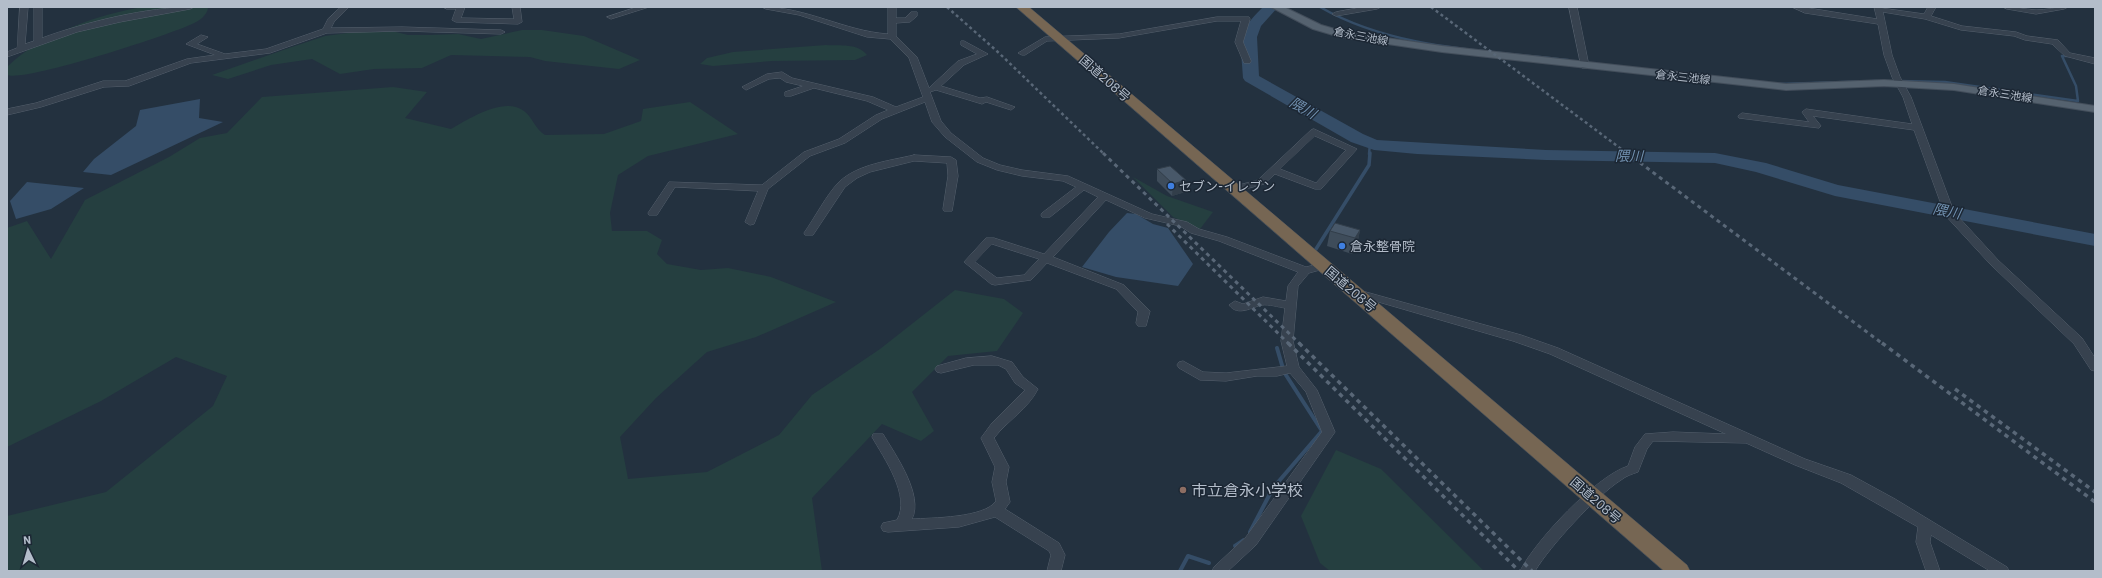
<svg xmlns="http://www.w3.org/2000/svg" width="2102" height="578" font-family="'IBM Plex Sans','Noto Sans JP',sans-serif">
<style>
.green{fill:#253f40}
.water{fill:#354d67}
.lines{fill:none;stroke-linecap:round;stroke-linejoin:round}
.stream-far2{stroke:#354d67;stroke-width:2.5}
.stream-far1{stroke:#354d67;stroke-width:3.5}
.stream{stroke:#354d67;stroke-width:4}
.river{fill:#354d67;fill-rule:evenodd}
.minor-casing{stroke:#55606d;stroke-width:1}
.major-casing{stroke:#434e5b;stroke-width:2}
.highway-casing{stroke:#424d5a;stroke-width:1}
.minor{fill:#37424f;fill-rule:evenodd}
.major{fill:#55626f;fill-rule:evenodd}
.highway{fill:#766653;fill-rule:evenodd}
.rail-far2{stroke:#596777;stroke-width:2.5;stroke-dasharray:3 3;stroke-linecap:butt}
.rail-far1{stroke:#596777;stroke-width:3;stroke-dasharray:4 4;stroke-linecap:butt}
.rail{stroke:#596777;stroke-width:3.5;stroke-dasharray:4.5 4.5;stroke-linecap:butt}
.wall{fill:#3e4c5a}
.shaded-wall{fill:#323e4a}
.building{fill:#485869;stroke:#323e4a}
.shop-dot{fill:#3f7fe0;stroke:#1c2734;stroke-width:1.5}
.education-dot{fill:#8d6e63;stroke:#1c2734;stroke-width:1.5}
.labels{text-anchor:middle;stroke-width:3;stroke-linejoin:round;paint-order:stroke}
.far-street-label{font-size:11px;fill:#b3bdca;stroke:#1c2734}
.street-label{font-size:13px;fill:#b3bdca;stroke:#1c2734}
.poi-label{font-size:13px;fill:#b3bdca;stroke:#1c2734;text-anchor:start}
.water-label{font-size:14px;font-style:italic;fill:#7190af;stroke:#1c2734}
.near-poi-label{font-size:16px;fill:#b3bdca;stroke:#1c2734;text-anchor:start}
</style>
<rect width="100%" height="100%" fill="#23313f"/>
<!-- green -->
<g class="green">
<path d="M143,7H208C208,15 199,21 192,24C169,35 26,82 7,75V67C39,35 99,14 143,7Z"/>
<polygon points="522,30 542,30 584,36 640,60 619,69 545,61 530,57 451,55 422,68 374,69 340,74 312,59 271,65 228,79 212,75 292,47 325,36 355,32 392,31 408,35 429,35 458,34 481,39"/>
<path d="M826,45C840,46 858,43 867,55L855,60L772,61L713,66L700,64L707,58L733,52Z"/>
<path d="M393,87L427,92L405,118L451,129C469,119 504,96 524,111C533,118 535,129 545,135L604,134L641,121L643,109L690,102L738,134L648,156L618,175L610,213L612,231H647L662,240L657,254L667,264L701,270L728,268L771,277L836,302L756,337L707,352L656,398L620,437L628,479L707,472L779,435L812,395L880,349L955,290L1004,299L1023,313L997,351L948,356L912,392L934,431L921,441L882,424L812,498L822,571H7V516L106,492L213,406L227,376L176,357L101,401L7,447V228L27,221L51,259L85,200L169,157L200,138L227,133L262,97Z"/>
<polygon points="1133,177 1167,196 1213,212 1200,229 1173,217"/>
<polygon points="1336,450 1381,469 1484,571 1330,571 1320,563 1301,516"/>
</g>
<!-- water -->
<g class="water">
<polygon points="200,99 199,118 223,122 111,175 83,172 94,159 136,126 140,110"/>
<polygon points="27,182 84,188 51,209 16,219 10,201"/>
<polygon points="1127,213 1136,214 1153,224 1168,228 1193,264 1178,286 1116,277 1082,267 1109,232"/>
</g>
<g class="lines">
<!-- stream-far2 -->
<g class="stream-far2">
<path d="M1320,7C1395,50 1485,50 1568,60"/>
<polyline points="1899,81 1945,82 2078,101 2076,86 2062,56 2070,56"/>
<polyline points="1777,84 1877,81"/>
<polyline points="1369,154 1370,143"/>
</g>
<!-- stream-far1 -->
<polyline class="stream-far1" points="1316,249 1369,165 1370,153"/>
<!-- stream -->
<g class="stream">
<polyline points="1250,532 1273,488 1322,431 1284,372 1277,348"/>
<polyline points="1235,546 1244,540"/>
<polyline points="1180,571 1188,556 1209,563"/>
</g>
<!-- river -->
<path class="river" d="M1263,7H1278L1261,26L1257,37L1259,76L1363,134L1377,140L1546,150L1715,153L1766,163L1838,185L2095,234V246L1835,196L1756,172L1715,163L1546,160L1417,154L1374,150L1351,142L1245,81L1243,78C1241,42 1235,34 1263,7Z"/>
<defs>
<g id="minor">
<path d="M20,7H28L25,44L34,41V7H42V38C86,22 147,7 194,7L190,9L120,22L77,32L7,57V52L17,48Z"/>
<polygon points="341,7 349,7 334,22 331,28 402,27 501,30 505,32 501,34 402,31 327,33 270,53 191,63 129,86 104,87 41,107 7,115 7,109 36,103 103,81 125,81 187,59 215,55 186,44 201,35 208,37 197,44 225,54 266,49 323,29 328,19"/>
<polygon points="443,7 465,7 461,18 514,19 512,7 520,7 522,22 518,24 456,22 452,20 456,9 447,9"/>
<polygon points="637,7 649,7 611,19 607,17"/>
<path d="M762,7C807,7 844,31 888,34V7H896V18H905L911,12H917V16L910,22L896,23V36L917,57L929,88L958,61L977,54L961,45V41H964L988,54L964,65L941,86L980,98L987,97L1015,107L1011,110L986,102L982,104L936,90L930,92L941,121L951,133L983,158L1000,165L1022,170L1068,176L1152,214L1187,222L1199,229L1227,237L1306,267L1323,263L1327,264L1328,266L1327,268L1309,273L1298,286L1293,341L1299,367L1317,390L1335,432L1256,545L1228,571H1212L1214,567L1246,537L1322,432L1306,392L1290,373L1277,376H1257L1226,381L1200,380L1179,368L1177,365L1179,362L1183,361L1203,372L1226,373L1287,366L1281,341L1285,308C1278,307 1269,304 1262,305C1252,307 1238,317 1229,305L1235,301L1243,304L1263,297L1286,301L1288,286L1298,272L1219,241L1191,233L1180,226L1145,218L1106,200L1053,257L1124,285L1150,311L1146,326H1138L1136,323L1138,312L1116,289L1047,263L1031,280L995,285L991,284L964,262L986,238H994L1044,254L1098,197L1084,190L1050,217H1042L1041,215L1042,213L1076,187L1063,181L1022,176L997,170L977,162L945,137L932,122L925,102L882,119L845,143L810,156L768,189L754,224L750,225L745,222L758,191L675,187L657,215H649L648,213L669,182L762,185L804,152L839,139L876,115L888,110L867,101L814,88L791,96H785V92L803,86L786,82L780,78L769,79L746,90L742,87L767,74L782,72L792,78L873,97L896,107L923,97L909,58L890,39L867,37L799,15L766,9ZM992,244L1039,259L1024,275L997,278L975,262Z"/>
<polygon points="1363,7 1381,7 1377,9 1336,16 1332,14 1336,12"/>
<polygon points="1569,7 1577,7 1589,66 1588,68 1582,68 1581,66"/>
<polygon points="1792,7 1802,7 1877,19 1874,7 1924,14 1928,7 1936,7 1931,16 1962,26 2016,32 2027,36 2058,40 2070,53 2095,58 2095,64 2065,56 2052,44 2025,40 2014,36 1961,30 1925,19 1883,12 1892,55 1900,77 1911,97 1954,212 1998,260 2082,338 2095,358 2095,371 2091,370 2074,344 1990,264 1945,215 1914,130 1813,116 1821,126 1819,128 1739,118 1738,116 1742,113 1809,122 1802,112 1806,109 1912,124 1903,97 1892,77 1884,55 1878,24 1805,13"/>
<path d="M2003,7C2014,7 2025,9 2036,10C2046,10 2057,7 2068,7L2064,9L2036,14L2007,9Z"/>
<polygon points="1217,17 1249,17 1250,19 1243,42 1251,61 1250,63 1244,63 1235,42 1241,21 1217,21 1119,38 1047,41 1025,55 1022,55 1018,53 1045,37 1119,34"/>
<path d="M1314,129L1357,149L1321,189H1315L1275,174L1264,184L1234,192L1231,191L1229,189L1231,187L1258,180L1311,130ZM1315,136L1346,150L1316,183L1280,169Z"/>
<path d="M914,155L951,157L956,160L958,176L952,211H944L943,209L948,176L947,163L914,161L870,172L857,178L845,187L813,235H805L804,233C814,219 827,194 839,182C858,164 889,161 914,155Z"/>
<path d="M1355,289L1521,335L1558,348L1805,459L1851,475L1895,499L2007,567L2009,571H1990L1931,535L1930,542L1940,571H1926L1916,542L1918,527L1841,483L1795,465L1746,443L1653,441L1647,449L1638,472C1632,474 1626,476 1621,480C1596,496 1550,546 1535,571H1520C1536,540 1595,477 1628,466L1635,447L1645,434L1673,432L1726,434L1550,354L1513,341L1351,294L1349,292Z"/>
<path d="M992,356L1012,362L1023,377L1038,389C1028,409 1007,421 994,438L1009,467L1006,482L1010,502L1005,509L1059,543L1065,555L1061,571H1047L1051,555L1049,551L995,517L959,527L888,532L883,531L881,527L883,523L897,520C911,496 884,458 872,437L873,434H883C895,454 924,495 912,519C931,518 985,518 996,501L992,482L995,467L981,438L992,423L1025,390L1015,383L1006,369L998,365H974L941,373L937,372L935,369L937,366L966,358Z"/>
</g>
<polygon id="major" points="1271,7 1284,7 1321,25 1345,32 1442,46 1786,84 1884,80 1954,84 2095,106 2095,112 1954,90 1884,86 1786,90 1442,52 1340,37 1313,29"/>
<polygon id="highway" points="1016,7 1029,7 1687,565 1690,571 1664,571"/>
</defs>
<!-- minor casing -->
<use href="#minor" class="minor-casing"/>
<!-- major casing -->
<use href="#major" class="major-casing"/>
<!-- highway casing -->
<use href="#highway" class="highway-casing"/>
<!-- minor -->
<use href="#minor" class="minor"/>
<!-- major -->
<use href="#major" class="major"/>
<!-- highway -->
<use href="#highway" class="highway"/>
<!-- rail-far2 -->
<g class="rail-far2">
<polyline points="947,7 999,53 1104,154"/>
<polyline points="1431,7 1628,154"/>
</g>
<!-- rail-far1 -->
<g class="rail-far1">
<polyline points="1103,153 1300,344"/>
<polyline points="1627,153 1883,344"/>
<polyline points="1167,224 1289,344"/>
</g>
<!-- rail -->
<g class="rail">
<polyline points="1288,343 1519,571"/>
<polyline points="1299,343 1532,571"/>
<polyline points="1882,343 2095,502"/>
<polyline points="1955,389 2095,492"/>
</g>
</g>
<!-- wall -->
<g class="wall">
<polygon points="1157,169 1185,192 1172,196 1157,181"/>
<polygon points="1360,230 1357,245 1352,254 1327,246 1330,231"/>
</g>
<!-- shaded-wall -->
<g class="shaded-wall">
<polygon points="1186,180 1185,192 1172,196 1173,184"/>
<polygon points="1360,230 1357,245 1352,254 1355,238"/>
</g>
<!-- building -->
<g class="building">
<polygon points="1170,166 1186,180 1173,184 1157,169"/>
<polygon points="1335,223 1360,230 1355,238 1330,231"/>
</g>
<!-- markers -->
<g class="shop-dot">
<circle cx="1171" cy="186" r="4"/>
<circle cx="1342" cy="246" r="4"/>
</g>
<circle class="education-dot" cx="1183" cy="490" r="4"/>
<g class="labels">
<!-- far-street labels -->
<g class="far-street-label">
<text transform="translate(1361 36) rotate(11)" y="4">倉永三池線</text>
<text transform="translate(1683 77) rotate(6)" y="4">倉永三池線</text>
<text transform="translate(2005 94) rotate(9)" y="4">倉永三池線</text>
</g>
<!-- street labels -->
<g class="street-label">
<text transform="translate(1105 78) rotate(41)" y="5">国道208号</text>
<text transform="translate(1351 289) rotate(40)" y="5">国道208号</text>
<text transform="translate(1596 500) rotate(41)" y="5">国道208号</text>
</g>
<!-- poi labels -->
<g class="poi-label">
<text x="1179" y="191">セブン-イレブン</text>
<text x="1350" y="251">倉永整骨院</text>
</g>
<!-- water labels -->
<g class="water-label">
<text transform="translate(1303 108) rotate(30)" y="5">隈川</text>
<text transform="translate(1629 156) rotate(1)" y="5">隈川</text>
<text transform="translate(1947 211) rotate(11)" y="5">隈川</text>
</g>
<!-- near-poi labels -->
<g class="near-poi-label">
<text x="1191" y="496">市立倉永小学校</text>
</g>
</g>
<!-- border -->
<rect width="2102" height="578" fill="none" stroke="#b3bdca" stroke-width="16"/>
<!-- north arrow -->
<g transform="translate(28 550) rotate(355)" stroke="#1c2734" stroke-width="3" paint-order="stroke">
<path d="M0-3L7 15L0 10L-7 15Z" fill="#b3bdca"/>
<text y="-6" font-size="11" font-weight="bold" text-anchor="middle" fill="#b3bdca">N</text>
</g>
</svg>
